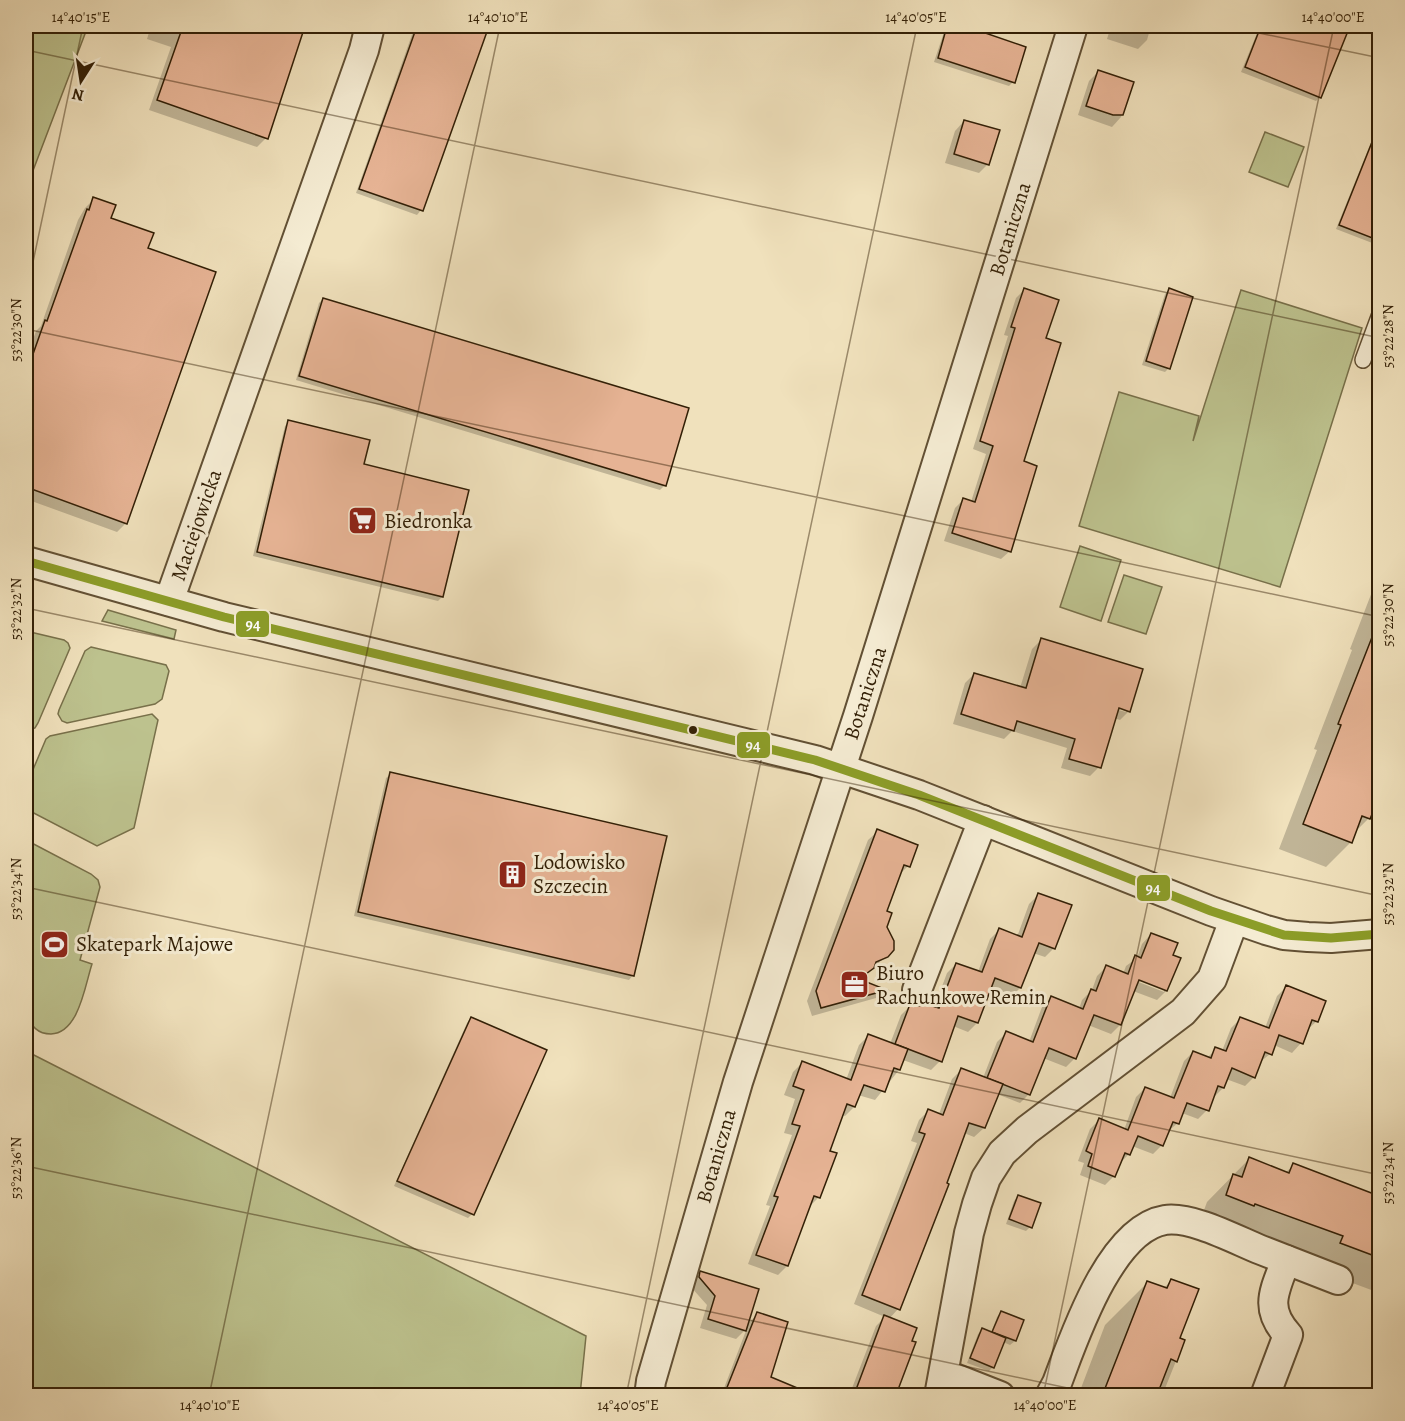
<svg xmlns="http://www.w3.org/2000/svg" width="1405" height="1421" font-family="Alegreya,serif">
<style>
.green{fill:#bdc28e;stroke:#78704a;stroke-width:1.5}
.shadow{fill:#0003;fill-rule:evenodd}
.building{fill:#e6b394;stroke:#321f06;stroke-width:1.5}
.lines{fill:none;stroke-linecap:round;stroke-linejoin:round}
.lane-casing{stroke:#625034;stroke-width:18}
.street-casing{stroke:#625034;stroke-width:32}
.lane{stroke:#f5ecd3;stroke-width:15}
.street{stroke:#f5ecd3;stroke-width:28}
.bus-1-casing{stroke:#f5ecd3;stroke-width:14}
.bus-1{stroke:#8c9d28;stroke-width:9}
.ticks{fill:none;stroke:#321f06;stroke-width:1.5;stroke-opacity:0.45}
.bus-dot{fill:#321f06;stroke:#f5ecd3;stroke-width:2}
.labels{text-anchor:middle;stroke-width:6;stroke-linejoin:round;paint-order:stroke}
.street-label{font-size:21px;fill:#321f06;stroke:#f5ecd3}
.poi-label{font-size:21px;fill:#321f06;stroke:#f5ecd3;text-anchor:start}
.line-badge{stroke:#f5ecd3;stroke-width:2}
.badge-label{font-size:16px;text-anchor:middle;font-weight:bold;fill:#fff}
.neatline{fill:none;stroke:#321f06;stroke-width:2}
.ticks-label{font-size:15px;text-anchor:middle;fill:#321f06}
</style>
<rect width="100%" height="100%" fill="#f0e1bc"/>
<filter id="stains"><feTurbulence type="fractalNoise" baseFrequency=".00333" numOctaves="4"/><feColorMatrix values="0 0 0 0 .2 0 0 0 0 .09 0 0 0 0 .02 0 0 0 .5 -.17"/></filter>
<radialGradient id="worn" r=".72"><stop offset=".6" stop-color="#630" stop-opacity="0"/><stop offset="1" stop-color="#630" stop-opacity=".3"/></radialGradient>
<!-- green -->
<g class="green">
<polygon points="26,26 88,26 26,189"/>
<polygon points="1265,132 1304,147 1288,187 1249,172"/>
<polygon points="1241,290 1362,328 1280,587 1079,526 1119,392 1199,416 1193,441"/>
<polygon points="1080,546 1121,560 1101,621 1060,607"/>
<polygon points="1124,575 1162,587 1146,634 1108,622"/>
<polygon points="108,610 176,630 174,639 102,621"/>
<polygon points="26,631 64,640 68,643 70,648 38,723 35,728 26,731"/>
<polygon points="91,647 166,665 169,671 162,699 155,704 67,723 62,721 58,714 59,710 85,651"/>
<polygon points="152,714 158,720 134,828 97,846 26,809 26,786 46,739 50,736"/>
<path d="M26,840L91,874L98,880L100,887L80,960L92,964C85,985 79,1033 51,1034C37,1034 32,1026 26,1015Z"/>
<polygon points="26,1051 586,1336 580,1395 26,1395"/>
</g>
<!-- shadow -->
<g class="shadow">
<polygon points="151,26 304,26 266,138 257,147 149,110 171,47 147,39"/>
<polygon points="415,26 487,26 421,210 417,215 356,193"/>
<polygon points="946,26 957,26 1024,48 1013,82 1009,86 934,62"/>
<polygon points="1111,26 1151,26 1147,40 1138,49 1107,39"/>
<polygon points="1260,26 1348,26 1320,97 1316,101 1241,72"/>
<polygon points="1098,72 1132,83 1121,117 1112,127 1078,115 1089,81"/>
<polygon points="1380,120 1380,246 1336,229"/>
<polygon points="964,121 988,164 979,173 945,163 955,131"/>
<polygon points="94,199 109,219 147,249 126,523 117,532 26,499 26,360 36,331 41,326 78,220 85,208"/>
<polygon points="1024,290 1044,339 1022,462 1010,551 1001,559 944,541 955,508 963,500 971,502 986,454 973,449 1008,336 1004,335 1016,298"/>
<polygon points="1169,290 1169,368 1165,372 1142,365 1165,294"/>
<polygon points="323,299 688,409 664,486 660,490 296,380 319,303"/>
<polygon points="289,422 442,597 438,601 253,556 285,426"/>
<polygon points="1380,579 1380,790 1369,818 1354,833 1351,842 1326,867 1279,849 1317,750 1314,749 1352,650 1350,649 1375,584"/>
<path d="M1041,640L1129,711L1120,720L1114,718L1099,767L1090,776L1061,768L1067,748L1012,731L1004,739L953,724L965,683L974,674L1020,688L1032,649ZM1112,705L1126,709V712L1111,708Z"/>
<polygon points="391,774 633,975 629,980 354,916 386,778"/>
<polygon points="878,831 908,866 899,875 885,911 890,953 858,981 885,990 876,998 812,1016 807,1001 868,840"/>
<polygon points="1039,894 1054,948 1045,957 1033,953 1020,988 1011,997 990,989 977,1023 968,1032 953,1026 940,1061 931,1070 903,1060 899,1070 875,1100 858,1095 854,1107 845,1116 842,1115 828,1152 819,1197 809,1207 787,1266 778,1275 748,1264 770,1206 766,1205 792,1135 784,1133 795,1099 784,1095 793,1072 802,1063 846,1080 859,1045 868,1036 890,1044 901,1015 910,1006 934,1008 947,973 956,964 978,972 990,939 999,930 1017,937 1029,904"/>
<path d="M1151,934L1171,956L1166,991L1157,1000L1133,991L1120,1025L1111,1034L1088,1025L1075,1058L1066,1067L1043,1058L1029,1094L1020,1103L997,1094L984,1128L974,1137L964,1133L898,1309L889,1319L914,1343L895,1396H849L876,1326L885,1317L854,1304L917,1143L911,1141L919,1120L928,1111L939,1114L952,1079L961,1070L983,1078L997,1042L1006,1033L1029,1042L1042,1007L1052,998L1079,1009L1082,1000L1092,990L1097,976L1106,967L1123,974L1126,966L1137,958L1142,944ZM1132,976L1164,988V992L1131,979Z"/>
<polygon points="1286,987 1317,1021 1307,1030 1301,1043 1292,1053 1274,1045 1270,1054 1260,1062 1254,1077 1245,1086 1226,1079 1223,1088 1214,1097 1207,1110 1198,1119 1182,1113 1178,1123 1167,1132 1162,1145 1153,1154 1132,1146 1129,1154 1119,1164 1114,1176 1105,1185 1080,1175 1084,1163 1078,1161 1090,1129 1099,1120 1124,1130 1136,1097 1145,1088 1170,1098 1184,1061 1193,1052 1207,1058 1216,1049 1222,1051 1231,1028 1240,1019 1265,1028 1277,996"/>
<polygon points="471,1018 545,1051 472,1214 468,1218 394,1186 467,1023"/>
<polygon points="1249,1159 1285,1173 1294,1165 1380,1204 1380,1286 1374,1291 1315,1269 1200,1221 1207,1202"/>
<polygon points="1018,1196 1030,1227 1026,1231 1006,1224 1014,1201"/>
<polygon points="700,1273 746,1325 758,1314 770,1378 782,1383 777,1396 721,1396 747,1328 736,1339 700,1328 707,1305 690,1286 691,1282"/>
<polygon points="1172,1280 1178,1339 1184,1341 1162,1396 1078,1396 1105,1325 1148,1282 1164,1288"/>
<polygon points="1001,1312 1022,1321 1015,1341 1010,1345 1003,1342 993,1367 989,1371 967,1363 978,1334 982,1330 991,1333 997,1317"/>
<polygon points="1350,1391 1361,1396 1345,1396"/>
</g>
<!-- building -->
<g class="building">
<polygon points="183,26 305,26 268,139 157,100"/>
<polygon points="417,26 489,26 423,211 359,189"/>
<polygon points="947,26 965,26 1026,47 1015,83 938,58"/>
<polygon points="1261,26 1350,26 1321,98 1245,67"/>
<polygon points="1098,70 1134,82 1123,115 1113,115 1086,106"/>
<polygon points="964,120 1000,130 989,165 954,154"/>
<polygon points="1378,127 1380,127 1380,241 1339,225"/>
<polygon points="93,197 116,205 111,218 154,233 148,248 216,272 127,524 26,487 26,374 45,320 47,321 87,209 89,210"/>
<polygon points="1024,288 1059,300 1046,338 1061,343 1024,461 1037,466 1011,552 952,533 963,498 975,502 993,446 980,441 1015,328 1011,327"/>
<polygon points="1169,288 1193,297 1170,369 1146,361"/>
<polygon points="323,298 689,408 666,486 299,376"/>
<polygon points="288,420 370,440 364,464 469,490 443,597 257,552"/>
<polygon points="1378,622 1380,622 1380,795 1370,819 1362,816 1352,843 1303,824 1341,725 1338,724"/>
<polygon points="1041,638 1143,669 1130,712 1119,708 1101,768 1069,759 1075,739 1017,721 1014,731 961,714 974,673 1026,688"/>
<polygon points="390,772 667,836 634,976 358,912"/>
<polygon points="877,829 918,845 910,867 904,865 887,911 892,913 887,927 894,941 894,950 888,957 876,962 874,968 859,979 887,990 821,1008 816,991"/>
<polygon points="1038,893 1072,905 1055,949 1039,943 1021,988 995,978 978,1023 958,1016 942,1062 895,1044 910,1004 919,1006 926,1004 939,1008 956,963 982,972 999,928 1022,937"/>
<polygon points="1151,933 1178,943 1173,955 1181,958 1167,991 1139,980 1121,1025 1094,1015 1076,1059 1049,1048 1030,1095 987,1078 1006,1031 1033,1042 1051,996 1083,1009 1091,989 1096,991 1106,965 1128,974 1135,955 1141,958"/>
<polygon points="1286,985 1326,1001 1318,1022 1312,1020 1303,1044 1279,1035 1272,1055 1265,1052 1255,1078 1232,1068 1224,1088 1218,1086 1209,1111 1187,1103 1179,1124 1173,1122 1163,1146 1138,1136 1130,1155 1125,1153 1115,1177 1088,1166 1092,1154 1086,1151 1099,1118 1128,1130 1145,1087 1174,1098 1193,1051 1211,1058 1215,1047 1226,1051 1240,1017 1269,1028"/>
<polygon points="471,1017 547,1050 474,1215 397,1181"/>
<polygon points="868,1034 908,1049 900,1070 894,1068 885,1092 864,1085 855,1107 847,1104 830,1151 837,1153 820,1198 814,1196 788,1266 756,1255 778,1197 774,1196 800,1126 792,1124 804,1090 793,1086 802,1061 851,1080"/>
<polygon points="961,1068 1003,1084 985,1128 969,1123 947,1183 949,1184 900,1310 862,1295 925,1134 919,1132 928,1109 943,1115"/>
<polygon points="1249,1157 1289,1173 1293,1163 1374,1194 1372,1200 1380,1203 1380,1237 1372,1255 1340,1243 1343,1236 1255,1204 1254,1206 1226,1195 1233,1174 1242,1177"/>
<polygon points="1018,1195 1041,1203 1032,1228 1009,1219"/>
<polygon points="700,1271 759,1289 746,1331 708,1319 715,1296 699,1277"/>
<polygon points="1171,1279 1199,1289 1180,1338 1185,1340 1177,1362 1171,1359 1157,1395 1117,1395 1104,1391 1147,1281 1167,1288"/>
<polygon points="1001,1311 1024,1320 1016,1341 992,1332"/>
<polygon points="757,1312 788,1322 771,1377 814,1395 724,1395"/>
<polygon points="884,1315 917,1328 912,1341 916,1342 896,1395 854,1395"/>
<polygon points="982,1328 1006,1338 994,1368 970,1358"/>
</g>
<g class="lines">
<defs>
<polyline id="lane" points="1363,360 1380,314"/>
<g id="street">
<polyline points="26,561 224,617 815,760 919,795 1211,911 1266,930 1284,935 1308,937 1331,938 1380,934"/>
<polyline points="169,601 364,50 370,26"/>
<polyline points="917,990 983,820"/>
<polyline points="944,1374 1000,1396"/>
<polyline points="649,1396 651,1381 738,1082 858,716 1073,26"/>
<polyline points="939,1396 969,1233 977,1204 986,1178 1002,1153 1027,1130 1183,1012 1212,979 1234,920"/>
<path d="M1050,1396L1057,1383C1074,1338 1110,1229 1165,1220C1192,1216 1236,1240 1261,1250C1287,1260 1313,1270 1338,1280"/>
<path d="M1265,1396L1288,1335C1263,1308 1275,1290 1286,1260"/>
</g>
</defs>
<!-- lane casing -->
<use href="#lane" class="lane-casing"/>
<!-- street casing -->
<use href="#street" class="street-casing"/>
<!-- lane -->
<use href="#lane" class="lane"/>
<!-- street -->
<use href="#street" class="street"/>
<defs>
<polyline id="bus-1" points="26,561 224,617 815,760 919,795 1211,911 1284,935 1331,938 1380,934"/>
</defs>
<!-- bus-1 casing -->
<use href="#bus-1" class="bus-1-casing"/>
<!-- bus-1 -->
<use href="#bus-1" class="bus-1"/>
</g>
<!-- ticks -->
<path class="ticks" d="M1225,26L1380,58M26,50L1380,338M26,295L83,26M26,329L1380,617M26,608L1380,896M26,887L1380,1175M26,1166L1105,1396M209,1396L500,26M626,1396L917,26M1043,1396L1334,26"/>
<!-- icons -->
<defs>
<symbol id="supermarket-square" viewBox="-11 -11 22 22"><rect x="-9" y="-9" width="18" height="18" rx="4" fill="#8f2418" stroke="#f5ecd3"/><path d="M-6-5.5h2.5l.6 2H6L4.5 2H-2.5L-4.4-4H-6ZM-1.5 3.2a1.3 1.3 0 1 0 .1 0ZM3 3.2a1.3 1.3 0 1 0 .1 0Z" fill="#fff"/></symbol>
<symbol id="building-square" viewBox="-11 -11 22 22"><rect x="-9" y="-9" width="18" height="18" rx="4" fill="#8f2418" stroke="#f5ecd3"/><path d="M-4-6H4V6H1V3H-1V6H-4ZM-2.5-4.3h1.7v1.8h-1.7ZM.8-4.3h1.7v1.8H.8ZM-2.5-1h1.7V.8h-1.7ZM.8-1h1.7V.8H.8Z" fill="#fff"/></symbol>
<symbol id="stadium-square" viewBox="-11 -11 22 22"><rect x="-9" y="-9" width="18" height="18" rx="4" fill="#8f2418" stroke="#f5ecd3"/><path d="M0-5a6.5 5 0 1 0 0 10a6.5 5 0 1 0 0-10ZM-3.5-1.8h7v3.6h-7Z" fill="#fff"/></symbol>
<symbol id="office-square" viewBox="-11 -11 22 22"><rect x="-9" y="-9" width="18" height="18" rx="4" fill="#8f2418" stroke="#f5ecd3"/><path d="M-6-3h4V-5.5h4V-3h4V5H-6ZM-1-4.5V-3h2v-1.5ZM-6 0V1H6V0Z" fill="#fff"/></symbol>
</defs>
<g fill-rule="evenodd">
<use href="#supermarket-square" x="346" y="504" width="33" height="33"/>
<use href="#building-square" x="496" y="858" width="33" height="33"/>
<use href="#stadium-square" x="38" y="928" width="33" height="33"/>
<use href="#office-square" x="838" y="968" width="33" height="33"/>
</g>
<!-- markers -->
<circle class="bus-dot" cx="693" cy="730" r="5"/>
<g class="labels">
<!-- street labels -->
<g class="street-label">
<text transform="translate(1010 229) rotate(-73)" y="7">Botaniczna</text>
<text transform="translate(196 525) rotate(-71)" y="7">Maciejowicka</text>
<text transform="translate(865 693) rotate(-72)" y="7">Botaniczna</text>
<text transform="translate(716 1156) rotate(-74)" y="7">Botaniczna</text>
</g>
<!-- poi labels -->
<g class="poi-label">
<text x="384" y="528">Biedronka</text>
<text x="533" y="869">Lodowisko<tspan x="533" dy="24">Szczecin</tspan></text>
<text x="76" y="951">Skatepark Majowe</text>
<text x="876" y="980">Biuro<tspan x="876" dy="24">Rachunkowe Remin</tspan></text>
</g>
</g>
<g class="line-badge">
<rect x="235" y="610" width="35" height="28" rx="6" fill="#8c9d28"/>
<rect x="736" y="731" width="35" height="28" rx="6" fill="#8c9d28"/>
<rect x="1136" y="874" width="35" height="28" rx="6" fill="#8c9d28"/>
</g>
<g class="badge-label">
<text x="253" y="630">94</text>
<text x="753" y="751">94</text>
<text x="1153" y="894">94</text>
</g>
<!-- margin -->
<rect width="1405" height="1421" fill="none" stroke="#f0e1bc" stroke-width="66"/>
<!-- north arrow -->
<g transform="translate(81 81) rotate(192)" stroke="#f5ecd3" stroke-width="4.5" paint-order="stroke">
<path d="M0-4.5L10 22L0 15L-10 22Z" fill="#321f06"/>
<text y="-9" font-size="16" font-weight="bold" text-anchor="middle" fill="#321f06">N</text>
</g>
<rect x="33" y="33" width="1339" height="1355" class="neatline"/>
<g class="ticks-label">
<text x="81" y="22">14°40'15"E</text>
<text x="498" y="22">14°40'10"E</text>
<text x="916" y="22">14°40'05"E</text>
<text x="1333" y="22">14°40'00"E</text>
<text transform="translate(16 330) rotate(-90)" y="5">53°22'30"N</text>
<text transform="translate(1388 336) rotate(-90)" y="5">53°22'28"N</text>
<text transform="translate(16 609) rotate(-90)" y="5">53°22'32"N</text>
<text transform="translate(1388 615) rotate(-90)" y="5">53°22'30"N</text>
<text transform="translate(16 889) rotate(-90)" y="5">53°22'34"N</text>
<text transform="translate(1388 894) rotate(-90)" y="5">53°22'32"N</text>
<text transform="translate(16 1168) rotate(-90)" y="5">53°22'36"N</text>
<text transform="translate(1388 1173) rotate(-90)" y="5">53°22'34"N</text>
<text x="210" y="1410">14°40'10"E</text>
<text x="628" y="1410">14°40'05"E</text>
<text x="1045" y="1410">14°40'00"E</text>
</g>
<rect width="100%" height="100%" filter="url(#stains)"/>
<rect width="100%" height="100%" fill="url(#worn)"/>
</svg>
